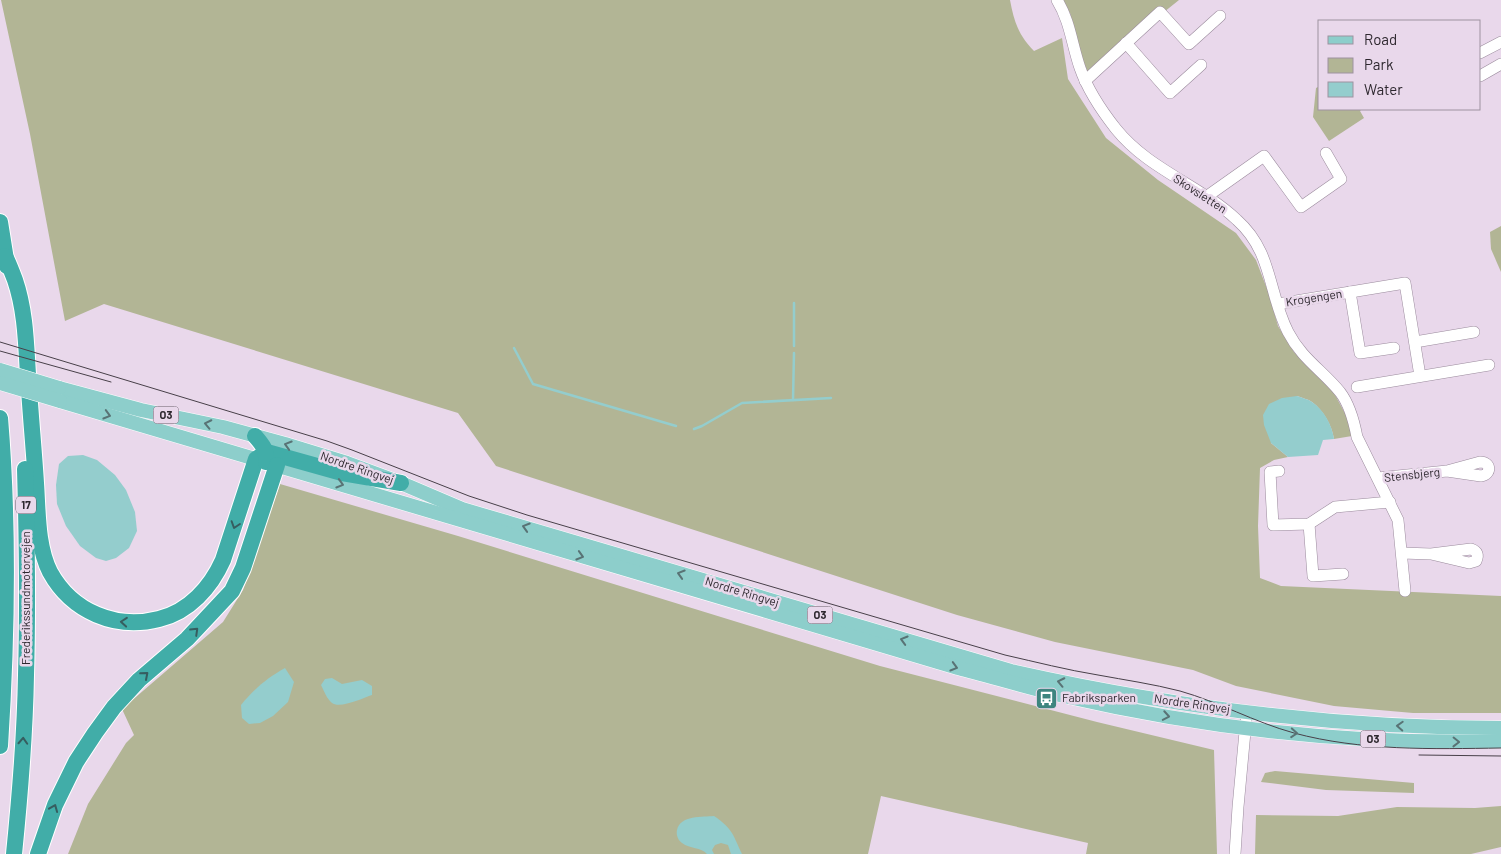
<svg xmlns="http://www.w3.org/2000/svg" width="1501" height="854" font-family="Barlow,sans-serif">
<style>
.green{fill:#b2b595}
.water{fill:#94cdcd}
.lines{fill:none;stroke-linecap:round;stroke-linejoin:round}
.stream{stroke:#94cdcd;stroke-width:2.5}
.minor-casing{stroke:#9b8b9d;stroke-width:12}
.major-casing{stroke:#fff;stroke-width:15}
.highway-casing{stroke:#fff;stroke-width:18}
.minor{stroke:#fff;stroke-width:11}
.major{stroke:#8dcecb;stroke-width:14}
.highway{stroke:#41ada8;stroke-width:16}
.tram{stroke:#484049;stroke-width:1}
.major-bridge-casing{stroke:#fff;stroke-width:15;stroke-linecap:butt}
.major-bridge{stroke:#8dcecb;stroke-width:14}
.oneway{stroke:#597375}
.oneway2{stroke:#365d5f}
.labels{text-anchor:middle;stroke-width:5;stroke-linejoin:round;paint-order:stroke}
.shield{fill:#e9d8eb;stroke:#665d67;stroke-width:1}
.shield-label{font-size:11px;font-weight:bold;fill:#2e282f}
.street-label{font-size:12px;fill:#2e282f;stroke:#e9d8eb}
.poi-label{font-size:12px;fill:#2e282f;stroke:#e9d8eb;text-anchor:start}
</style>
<rect width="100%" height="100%" fill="#e9d8eb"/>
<!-- green -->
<g class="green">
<path d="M1,0H1010C1014,21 1018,35 1034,51L1062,38L1068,79L1106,138L1158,180L1236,233L1256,260L1269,294L1278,326L1294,352L1333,391L1348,419L1352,436L1334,439C1332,425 1323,410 1312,402C1308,399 1302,398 1297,396L1271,443L1288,457L1274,460L1260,468L1258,526L1260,578L1281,586L1501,596V713H1413L1334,706L1236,686L1193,670L1055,642L957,615L496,466L458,413L104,304L65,321L30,134Z"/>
<polygon points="1062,0 1179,0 1088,73 1079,50 1070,13"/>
<polygon points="1320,86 1320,109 1362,109 1360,111 1364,118 1329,141 1313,117 1316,88"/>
<polygon points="1501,226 1501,272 1491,249 1490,232"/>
<polygon points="280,484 458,536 880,666 1097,722 1214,750 1217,854 1086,854 1088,843 881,796 868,854 68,854 88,804 126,743 134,735 122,709 223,622 243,590"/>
<polygon points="1275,771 1414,783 1414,793 1326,790 1261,782 1265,773"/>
<polygon points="1501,806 1501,847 1471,854 1255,854 1256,815 1338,816 1397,807 1475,808"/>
</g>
<!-- water -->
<g class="water">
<path d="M1297,396C1302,398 1308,399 1312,402C1324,410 1332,425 1334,439L1323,440L1318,455L1288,457L1271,443L1264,425L1263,415L1269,404L1282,398Z"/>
<polygon points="83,455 97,460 115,475 126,490 135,512 137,531 129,548 116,558 106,561 96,558 80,546 66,526 57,504 56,485 59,464 68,456"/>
<path d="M285,668L294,682L288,702L273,716L260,723L249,724L242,718L241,705C254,689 267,678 285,668Z"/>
<path d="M332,678L342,684L362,680L372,686V695C363,698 340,709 332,703C327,699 324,691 321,685L325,679Z"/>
<path d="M714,816C733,829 733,835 742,854H731L728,845L721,843L715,845L712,850L714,854H707C701,847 690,849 682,843C678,840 676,835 677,830C680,815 703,817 714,816Z"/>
</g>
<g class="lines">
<!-- stream -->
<g class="stream">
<polyline points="794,303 794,346"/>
<polyline points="514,348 533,384 676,426"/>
<polyline points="793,400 794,353"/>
<polyline points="694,429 702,426 742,403 831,398"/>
</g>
<defs>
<g id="minor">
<path d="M1057,0C1070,21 1072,45 1080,68C1088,91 1101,110 1116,129C1149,170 1200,185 1237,220C1273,252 1268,293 1288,332C1302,359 1322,370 1340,392C1350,405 1354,421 1357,437L1398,520L1405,591"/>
<polyline points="1126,43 1170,93 1201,65"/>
<polyline points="1480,53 1501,42"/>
<polyline points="1480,76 1501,64"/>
<polyline points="1085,81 1160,12 1189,44 1220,16"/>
<polyline points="1206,197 1264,156 1301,207 1341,179 1326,153"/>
<polyline points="1350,292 1360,353 1394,348"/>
<polyline points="1278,304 1405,283 1420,376"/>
<polyline points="1415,342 1474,332"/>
<polyline points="1357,387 1489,365"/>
<polyline points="1279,471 1270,472 1273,525 1309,524 1335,507 1390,502"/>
<path d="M1378,478L1447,471L1481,476C1492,474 1491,462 1480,462L1447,471"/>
<polyline points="1309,524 1313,576 1343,574"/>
<path d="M1402,553L1431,554L1469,563L1476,561C1479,555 1477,551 1471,549L1431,554"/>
<polyline points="1235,854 1238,807 1246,721"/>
</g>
<g id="major">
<path d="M59,388L141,410L223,427L285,444L347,463L401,483L462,509L1011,671C1171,707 1336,728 1501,728"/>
<path d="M60,401L958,668C993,677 1029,688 1064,696C1207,729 1355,745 1501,741"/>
</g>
<g id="highway">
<polyline points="0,222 7,266"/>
<path d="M5,256C9,264 12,272 15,280C27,315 26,353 29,389C31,420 34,451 36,483C38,512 37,546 50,572C72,612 116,630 159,619C189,612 211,587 223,560L256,459L267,452L342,473L401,483"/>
<path d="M0,418C9,527 7,637 0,746"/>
<path d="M255,436C263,445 267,450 266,462"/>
<path d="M14,854C20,795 25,735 26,675C28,606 27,538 25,469"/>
<polyline points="38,854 55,805 76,762 95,733 114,707 139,680 187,639 232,591 243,568 277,465"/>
</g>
</defs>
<!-- minor casing -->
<use href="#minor" class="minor-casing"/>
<!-- major casing -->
<use href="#major" class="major-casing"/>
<!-- highway casing -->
<use href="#highway" class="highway-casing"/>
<!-- minor -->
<use href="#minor" class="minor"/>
<!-- major -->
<use href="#major" class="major"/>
<!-- highway -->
<use href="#highway" class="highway"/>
<!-- tram -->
<g class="tram">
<path d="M0,342L327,441L352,450L469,496L527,515L1005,655C1036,662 1067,670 1098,675C1125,680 1153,684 1180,691C1219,702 1254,722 1294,733C1361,751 1432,749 1501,748"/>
<polyline points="0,351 111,382"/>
<polyline points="1419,755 1501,756"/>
</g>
<defs>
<g id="major-bridge">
<polyline points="0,370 59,388"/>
<polyline points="0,383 60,401"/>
</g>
</defs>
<!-- major-bridge casing -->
<use href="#major-bridge" class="major-bridge-casing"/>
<!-- major-bridge -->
<use href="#major-bridge" class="major-bridge"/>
</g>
<!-- one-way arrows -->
<defs><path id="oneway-chevron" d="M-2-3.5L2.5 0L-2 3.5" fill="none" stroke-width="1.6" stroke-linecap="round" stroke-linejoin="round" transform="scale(1.25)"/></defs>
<g class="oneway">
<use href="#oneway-chevron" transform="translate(107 415) rotate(16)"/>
<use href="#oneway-chevron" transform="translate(208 424) rotate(-168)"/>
<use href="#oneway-chevron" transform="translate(288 445) rotate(-163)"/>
<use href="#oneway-chevron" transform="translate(340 484) rotate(17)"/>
<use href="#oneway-chevron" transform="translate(526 527) rotate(-163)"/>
<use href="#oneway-chevron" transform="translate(580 556) rotate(17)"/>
<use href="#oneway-chevron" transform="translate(681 574) rotate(-163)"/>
<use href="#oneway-chevron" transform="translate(904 640) rotate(-164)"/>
<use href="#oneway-chevron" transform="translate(954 667) rotate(16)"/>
<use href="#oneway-chevron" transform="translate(1061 682) rotate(-168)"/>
<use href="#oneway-chevron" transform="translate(1166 716) rotate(10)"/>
<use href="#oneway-chevron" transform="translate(1400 726) rotate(-177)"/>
<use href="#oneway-chevron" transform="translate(1294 733) rotate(4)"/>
<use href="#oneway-chevron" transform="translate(1456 742) rotate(1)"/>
</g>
<g class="oneway2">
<use href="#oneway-chevron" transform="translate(235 525) rotate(108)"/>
<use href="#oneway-chevron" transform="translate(124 622) rotate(-175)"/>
<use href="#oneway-chevron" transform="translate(195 631) rotate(-44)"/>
<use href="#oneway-chevron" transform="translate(145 675) rotate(-41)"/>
<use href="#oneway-chevron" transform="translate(23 741) rotate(-87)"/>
<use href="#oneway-chevron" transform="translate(54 808) rotate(-68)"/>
</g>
<!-- icons -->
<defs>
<symbol id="bus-square" viewBox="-11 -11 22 22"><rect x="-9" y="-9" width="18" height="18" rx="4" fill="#3e857f" stroke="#e9d8eb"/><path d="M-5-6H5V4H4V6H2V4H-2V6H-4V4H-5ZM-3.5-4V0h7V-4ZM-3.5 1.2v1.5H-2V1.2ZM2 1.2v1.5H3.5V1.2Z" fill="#fff"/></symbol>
</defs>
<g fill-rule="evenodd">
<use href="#bus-square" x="1034" y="686" width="25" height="25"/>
</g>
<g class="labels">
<!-- shield labels -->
<g class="shield">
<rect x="153.5" y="406.5" width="25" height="17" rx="4"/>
<rect x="16" y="496.5" width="20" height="17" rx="4"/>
<rect x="807.5" y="606.5" width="25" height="17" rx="4"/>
<rect x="1360.5" y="730.5" width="25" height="17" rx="4"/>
</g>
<g class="shield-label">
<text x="166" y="419">O3</text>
<text x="26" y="509">17</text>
<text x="820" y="619">O3</text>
<text x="1373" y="743">O3</text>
</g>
<!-- street labels -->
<g class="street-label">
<text transform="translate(1200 194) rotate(33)" y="4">Skovsletten</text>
<text transform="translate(1314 298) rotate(-9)" y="4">Krogengen</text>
<text transform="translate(357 468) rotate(19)" y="4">Nordre Ringvej</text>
<text transform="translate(1412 475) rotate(-6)" y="4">Stensbjerg</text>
<text transform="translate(742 592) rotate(17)" y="4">Nordre Ringvej</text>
<text transform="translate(26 598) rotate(-90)" y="4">Frederikssundmotorvejen</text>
<text transform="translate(1192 704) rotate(8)" y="4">Nordre Ringvej</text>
</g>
<!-- poi labels -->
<g class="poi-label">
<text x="1062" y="702">Fabriksparken</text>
</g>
</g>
<!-- legend -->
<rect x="1318" y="20" width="162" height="90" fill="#e9d8eb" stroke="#9e92a0"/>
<rect x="1328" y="36" width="25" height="8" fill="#8dcecb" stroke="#9e92a0"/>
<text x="1364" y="45" font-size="15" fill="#2e282f">Road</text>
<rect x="1328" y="58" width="25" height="15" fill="#b2b595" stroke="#9e92a0"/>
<text x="1364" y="70" font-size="15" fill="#2e282f">Park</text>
<rect x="1328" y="82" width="25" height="15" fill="#94cdcd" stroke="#9e92a0"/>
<text x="1364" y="95" font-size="15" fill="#2e282f">Water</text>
</svg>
